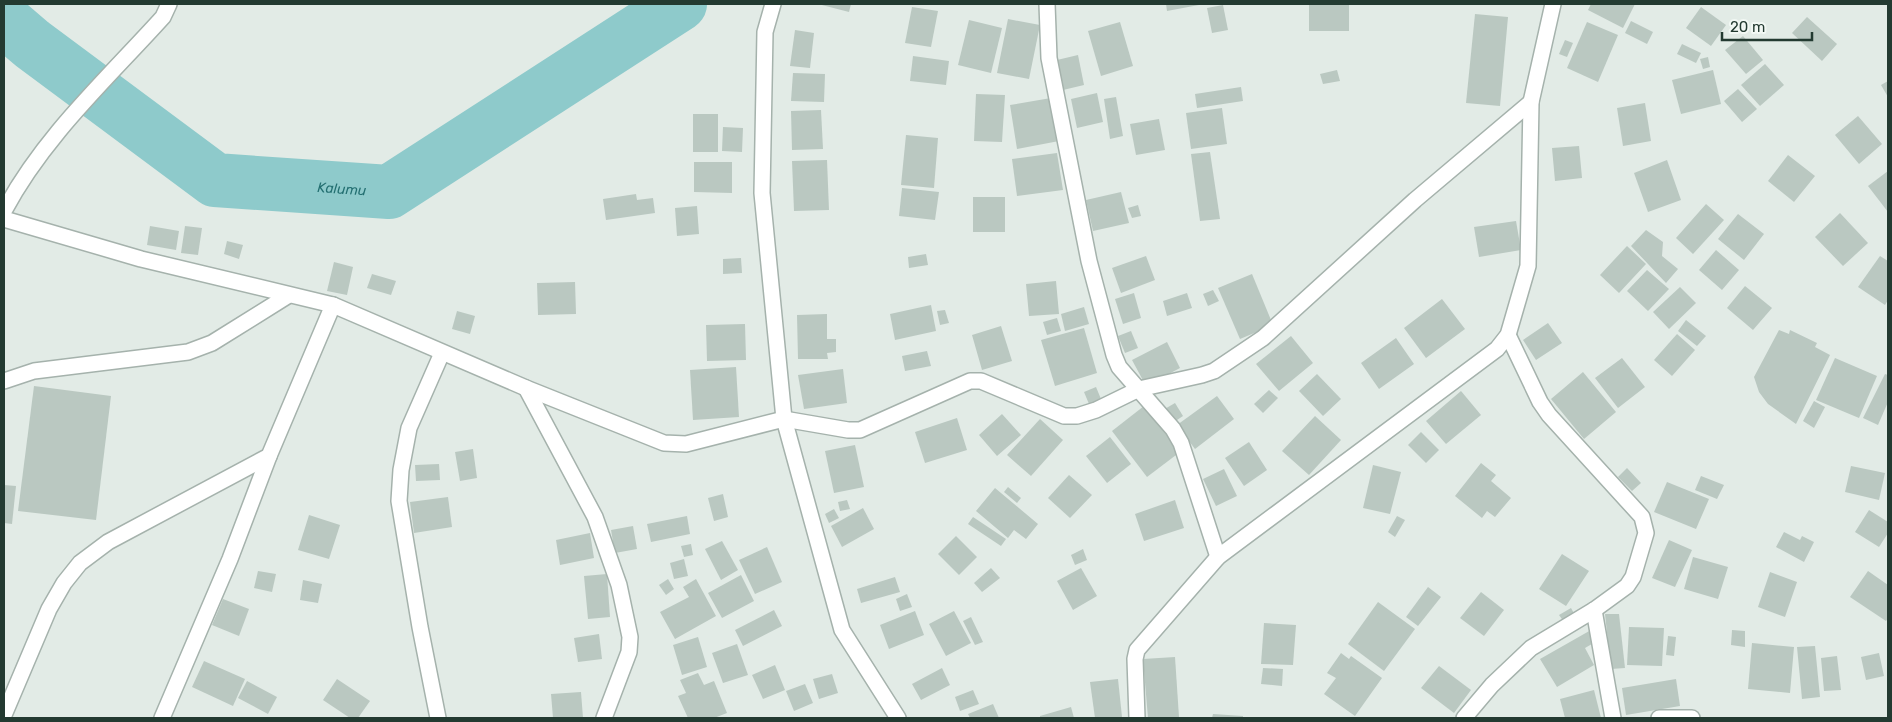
<svg xmlns="http://www.w3.org/2000/svg" width="1892" height="722" font-family="Rubik,sans-serif">
<style>
.lines{fill:none;stroke-linecap:round;stroke-linejoin:round}
.river{stroke:#8ecacb;stroke-width:54}
.building{fill:#bac8c1}
.minor-casing{stroke:#a5b2ac;stroke-width:18}
.minor{stroke:#fff;stroke-width:15}
.labels{text-anchor:middle;stroke-width:5;stroke-linejoin:round;paint-order:stroke}
.water-label{font-size:14px;font-style:italic;fill:#236f71;stroke:#f2f8f4}
</style>
<rect width="100%" height="100%" fill="#e2ebe6"/>
<g class="lines">
<!-- river -->
<path class="river" id="s1" d="M4,20L32,44L215,180L389,192L680,4"/>
</g>
<!-- building -->
<g class="building">
<polygon points="818,4 851,4 849,12"/>
<polygon points="1166,4 1199,4 1199,5 1167,11"/>
<rect x="1309" y="4" width="40" height="27"/>
<polygon points="1591,4 1635,4 1623,28 1588,10"/>
<polygon points="1223,5 1228,30 1212,33 1207,8"/>
<polygon points="912,7 938,11 931,47 905,43"/>
<polygon points="1701,7 1726,25 1711,46 1686,28"/>
<polygon points="1475,14 1508,17 1500,106 1466,103"/>
<polygon points="1807,17 1837,44 1822,61 1792,33"/>
<polygon points="1008,19 1040,25 1029,79 997,73"/>
<polygon points="969,20 1002,28 991,73 958,65"/>
<polygon points="1631,21 1653,32 1647,44 1625,33"/>
<polygon points="1120,22 1133,66 1101,76 1088,31"/>
<polygon points="1587,22 1618,35 1598,82 1567,68"/>
<polygon points="795,30 814,33 810,68 790,66"/>
<polygon points="1743,36 1763,60 1746,74 1725,50"/>
<polygon points="1565,40 1573,43 1567,57 1559,54"/>
<polygon points="1682,44 1701,53 1696,63 1677,54"/>
<polygon points="1078,55 1084,85 1063,90 1057,60"/>
<polygon points="913,56 949,61 946,85 910,81"/>
<polygon points="1708,57 1710,67 1703,69 1700,59"/>
<polygon points="1765,64 1784,85 1760,106 1741,85"/>
<polygon points="1337,70 1340,81 1323,84 1320,74"/>
<polygon points="1713,70 1721,104 1681,114 1672,80"/>
<polygon points="793,73 825,74 824,102 791,101"/>
<polygon points="1888,81 1888,97 1881,85"/>
<polygon points="1241,87 1243,101 1197,108 1195,94"/>
<polygon points="1738,89 1757,109 1742,122 1724,101"/>
<polygon points="1097,93 1103,122 1077,128 1071,99"/>
<polygon points="976,94 1005,95 1002,142 974,141"/>
<polygon points="1116,97 1123,136 1110,139 1104,99"/>
<polygon points="1051,98 1059,141 1017,149 1010,105"/>
<polygon points="1645,103 1651,141 1623,146 1617,108"/>
<polygon points="1222,108 1227,144 1191,149 1186,113"/>
<polygon points="821,110 823,149 792,150 791,111"/>
<rect x="693" y="114" width="25" height="38"/>
<polygon points="1858,116 1882,144 1859,164 1835,135"/>
<polygon points="1159,119 1165,150 1136,155 1130,124"/>
<polygon points="723,127 743,128 742,152 722,151"/>
<polygon points="906,135 938,138 934,188 901,185"/>
<polygon points="1579,146 1582,178 1555,181 1552,148"/>
<polygon points="1210,152 1220,219 1200,221 1191,154"/>
<polygon points="1057,153 1063,190 1017,196 1012,159"/>
<polygon points="1788,155 1815,176 1794,202 1768,181"/>
<polygon points="827,160 829,210 794,211 792,161"/>
<polygon points="1667,160 1681,200 1648,212 1634,173"/>
<polygon points="694,162 732,162 732,193 694,192"/>
<polygon points="1888,171 1888,212 1868,186"/>
<polygon points="902,188 939,192 935,220 899,216"/>
<polygon points="1121,192 1129,223 1093,231 1086,200"/>
<polygon points="636,194 637,200 653,198 655,213 606,220 603,199"/>
<rect x="973" y="197" width="32" height="35"/>
<polygon points="1706,204 1724,220 1693,254 1676,238"/>
<polygon points="1138,205 1141,216 1132,218 1128,208"/>
<polygon points="697,206 699,234 677,236 675,208"/>
<polygon points="1840,213 1868,243 1843,266 1815,237"/>
<polygon points="1738,214 1764,234 1744,260 1718,239"/>
<polygon points="1516,221 1521,250 1479,257 1474,227"/>
<polygon points="150,226 179,231 176,250 147,245"/>
<polygon points="185,226 202,228 198,255 181,253"/>
<polygon points="1646,230 1663,242 1662,256 1678,269 1666,283 1631,246"/>
<polygon points="227,241 243,245 239,259 224,254"/>
<polygon points="1627,246 1646,264 1619,293 1600,275"/>
<polygon points="1716,250 1739,270 1722,290 1699,270"/>
<polygon points="926,254 928,265 909,268 908,257"/>
<polygon points="1146,256 1155,280 1121,293 1112,268"/>
<polygon points="1880,256 1888,261 1888,300 1885,305 1858,287"/>
<polygon points="741,258 742,273 723,274 723,259"/>
<polygon points="334,262 353,267 347,295 327,291"/>
<polygon points="1647,270 1669,289 1648,311 1627,291"/>
<polygon points="372,274 396,281 391,295 367,288"/>
<polygon points="1252,274 1273,325 1240,339 1218,288"/>
<polygon points="1056,281 1059,314 1029,316 1026,284"/>
<polygon points="575,282 576,314 538,315 537,283"/>
<polygon points="1745,286 1772,308 1753,330 1727,308"/>
<polygon points="1680,287 1696,303 1669,329 1653,312"/>
<polygon points="1213,290 1219,301 1208,306 1203,294"/>
<polygon points="1134,293 1141,318 1123,324 1115,299"/>
<polygon points="1187,293 1192,308 1167,316 1163,301"/>
<polygon points="1442,299 1465,329 1426,358 1404,328"/>
<polygon points="931,305 936,331 895,340 890,314"/>
<polygon points="1084,307 1089,324 1065,331 1061,314"/>
<polygon points="945,310 949,323 940,325 937,311"/>
<polygon points="457,311 475,316 470,334 452,329"/>
<polygon points="827,314 827,339 836,339 836,352 827,353 828,359 798,359 797,315"/>
<polygon points="1057,318 1061,331 1047,335 1043,322"/>
<polygon points="1686,320 1706,336 1697,346 1678,331"/>
<polygon points="1548,323 1562,343 1536,360 1523,340"/>
<polygon points="745,324 746,360 707,361 706,325"/>
<polygon points="1001,326 1012,361 982,370 972,335"/>
<polygon points="1084,328 1097,373 1055,386 1041,340"/>
<polygon points="1779,330 1789,334 1790,330 1817,343 1815,347 1830,355 1796,424 1768,404 1759,392 1754,377"/>
<polygon points="1131,331 1138,348 1125,353 1118,336"/>
<polygon points="1677,334 1695,350 1672,376 1654,360"/>
<polygon points="1291,336 1313,363 1279,391 1256,364"/>
<polygon points="1396,338 1414,364 1379,389 1361,363"/>
<polygon points="1167,342 1180,368 1146,386 1132,360"/>
<polygon points="927,351 931,366 905,371 902,356"/>
<polygon points="1622,358 1645,387 1618,408 1595,378"/>
<polygon points="1835,358 1877,376 1859,418 1816,400"/>
<polygon points="736,367 739,417 693,420 690,370"/>
<polygon points="843,369 847,403 804,409 798,375"/>
<polygon points="1583,372 1616,412 1584,439 1551,399"/>
<polygon points="1317,374 1341,399 1323,416 1299,391"/>
<polygon points="1885,374 1888,375 1888,402 1878,425 1863,418"/>
<polygon points="34,386 111,396 96,520 18,511"/>
<polygon points="1096,387 1101,399 1089,404 1084,392"/>
<polygon points="1269,390 1278,398 1263,413 1254,404"/>
<polygon points="1461,391 1481,415 1446,444 1426,421"/>
<polygon points="1217,396 1234,419 1195,449 1177,425"/>
<polygon points="1814,401 1825,407 1814,428 1803,421"/>
<polygon points="1175,403 1183,416 1171,424 1163,410"/>
<polygon points="1144,406 1180,452 1147,477 1112,431"/>
<polygon points="1002,414 1021,435 997,456 979,435"/>
<polygon points="1315,416 1341,440 1309,475 1282,451"/>
<polygon points="957,418 967,450 925,463 915,432"/>
<polygon points="1040,419 1063,440 1031,476 1007,455"/>
<polygon points="1421,432 1439,450 1426,463 1408,445"/>
<polygon points="1110,437 1131,464 1107,483 1086,456"/>
<polygon points="1249,442 1267,470 1244,486 1225,458"/>
<polygon points="855,445 864,487 834,493 825,451"/>
<polygon points="473,449 477,478 460,481 455,452"/>
<polygon points="1481,463 1496,475 1491,481 1511,498 1495,517 1487,511 1482,518 1455,496"/>
<polygon points="439,464 440,480 416,481 415,465"/>
<polygon points="1373,465 1401,472 1390,514 1363,508"/>
<polygon points="1851,466 1885,473 1879,500 1845,492"/>
<polygon points="1627,468 1641,483 1632,491 1618,477"/>
<polygon points="1224,469 1237,496 1216,506 1203,479"/>
<polygon points="1069,475 1092,495 1070,518 1048,498"/>
<polygon points="1701,476 1724,485 1717,499 1695,490"/>
<polygon points="1667,482 1709,499 1696,529 1654,512"/>
<polygon points="4,485 16,486 12,524 4,523"/>
<polygon points="1008,487 1021,498 1017,503 1004,492"/>
<polygon points="995,488 1038,524 1026,539 1014,530 1008,538 976,511"/>
<polygon points="723,494 728,517 714,521 708,498"/>
<polygon points="448,497 452,527 414,533 410,502"/>
<polygon points="847,500 850,509 840,511 838,502"/>
<polygon points="1175,500 1184,528 1144,541 1135,514"/>
<polygon points="863,508 874,529 842,547 831,526"/>
<polygon points="834,509 839,518 829,523 825,514"/>
<polygon points="1869,510 1888,522 1888,533 1879,547 1855,532"/>
<polygon points="309,515 340,525 329,559 298,550"/>
<polygon points="687,516 690,534 651,542 647,524"/>
<polygon points="1397,516 1405,520 1395,537 1388,532"/>
<polygon points="973,517 1006,539 1001,546 968,524"/>
<polygon points="633,526 637,549 615,553 611,530"/>
<polygon points="1784,532 1800,540 1802,536 1814,542 1804,562 1776,547"/>
<polygon points="590,533 594,558 560,565 556,540"/>
<polygon points="956,536 977,557 959,575 938,554"/>
<polygon points="1669,540 1692,550 1675,587 1652,578"/>
<polygon points="722,541 738,570 721,580 705,549"/>
<polygon points="691,544 693,555 684,557 681,546"/>
<polygon points="767,547 782,582 755,594 739,560"/>
<polygon points="1083,549 1087,560 1075,565 1071,555"/>
<polygon points="1562,554 1589,571 1566,606 1539,589"/>
<polygon points="1693,557 1728,567 1718,599 1684,589"/>
<polygon points="684,559 688,576 674,579 670,563"/>
<polygon points="991,568 1000,578 982,592 974,583"/>
<polygon points="1081,568 1097,596 1073,610 1057,581"/>
<polygon points="258,571 276,574 272,592 254,588"/>
<polygon points="1868,571 1888,585 1888,618 1886,621 1850,597"/>
<polygon points="1770,572 1797,582 1785,617 1758,607"/>
<polygon points="607,574 610,617 588,619 584,576"/>
<polygon points="741,575 754,601 722,618 708,593"/>
<polygon points="895,577 900,592 861,603 857,589"/>
<polygon points="668,579 674,589 666,595 659,585"/>
<polygon points="696,579 716,616 675,639 660,612 689,597 683,587"/>
<polygon points="303,580 322,584 318,603 300,600"/>
<polygon points="1428,587 1441,597 1418,626 1406,617"/>
<polygon points="1481,592 1504,610 1484,636 1460,618"/>
<polygon points="907,594 912,607 900,611 896,599"/>
<polygon points="223,599 249,609 239,636 212,625"/>
<polygon points="1378,602 1415,629 1384,671 1348,644"/>
<polygon points="1571,608 1575,615 1564,622 1559,615"/>
<polygon points="774,610 782,626 743,646 735,630"/>
<polygon points="915,611 924,635 889,649 880,625"/>
<polygon points="954,611 971,643 946,656 929,624"/>
<polygon points="1605,614 1619,614 1625,668 1611,669"/>
<polygon points="971,617 983,642 975,645 963,621"/>
<polygon points="1264,623 1296,625 1293,665 1261,664"/>
<polygon points="1629,627 1664,628 1662,666 1627,665"/>
<polygon points="1591,630 1597,641 1585,648 1594,665 1557,687 1540,659"/>
<polygon points="1732,630 1745,631 1745,647 1731,645"/>
<polygon points="599,634 602,659 578,662 574,638"/>
<polygon points="1668,636 1676,637 1674,656 1666,655"/>
<polygon points="698,637 707,667 682,675 673,645"/>
<polygon points="1752,643 1794,647 1790,693 1748,689"/>
<polygon points="737,644 748,675 723,683 712,653"/>
<polygon points="1815,646 1820,697 1802,699 1797,647"/>
<polygon points="1341,653 1349,659 1351,656 1382,678 1355,716 1324,694 1336,678 1327,673"/>
<polygon points="1879,653 1884,676 1866,680 1861,657"/>
<polygon points="1837,656 1841,690 1824,691 1821,658"/>
<polygon points="1175,657 1179,717 1148,718 1143,659"/>
<polygon points="204,661 245,679 233,706 192,687"/>
<polygon points="775,665 785,690 763,699 752,675"/>
<polygon points="1439,666 1471,690 1454,713 1421,688"/>
<polygon points="942,668 950,685 921,700 912,684"/>
<polygon points="1263,668 1283,669 1282,686 1261,684"/>
<polygon points="698,673 704,685 714,681 727,713 714,718 688,718 678,696 686,693 680,680"/>
<polygon points="832,674 838,693 819,699 813,679"/>
<polygon points="337,679 370,701 358,718 350,718 323,700"/>
<polygon points="1118,679 1122,717 1095,718 1090,682"/>
<polygon points="1676,679 1680,706 1626,715 1622,688"/>
<polygon points="247,681 277,697 268,714 238,698"/>
<polygon points="805,684 813,703 794,711 786,691"/>
<polygon points="973,690 979,704 960,711 955,697"/>
<polygon points="1594,690 1601,718 1565,718 1560,699"/>
<polygon points="581,692 583,718 553,718 551,694"/>
<polygon points="993,704 999,718 970,718 968,714"/>
<polygon points="1071,707 1074,718 1040,718 1040,716"/>
<polygon points="1213,714 1243,716 1243,718 1212,718"/>
</g>
<g class="lines">
<defs>
<g id="minor">
<polyline points="773,4 765,32 762,193 784,419 842,630 898,718"/>
<polyline points="1047,4 1049,58 1089,261 1114,355 1119,367 1173,429 1181,443 1218,557"/>
<path d="M4,211C44,136 107,79 163,17L169,4"/>
<polyline points="4,219 141,259 333,305 526,388 664,443 686,444 784,419 848,430 860,430 970,381 981,381 1064,416 1077,416 1096,410 1139,389 1202,375 1214,371 1263,338 1415,200 1531,102"/>
<polyline points="4,381 34,371 188,352 212,343 289,295"/>
<polyline points="526,388 595,517 619,585 630,637 629,652 604,718"/>
<polyline points="1594,610 1613,718"/>
<polyline points="4,715 49,609 64,583 80,563 108,542 269,456 333,305"/>
<polyline points="162,718 230,559 269,456"/>
<polyline points="438,718 420,627 399,501 401,470 409,428 442,353"/>
<polyline points="1137,718 1135,659 1137,650 1218,557 1497,349 1508,335 1528,266 1531,102 1553,4"/>
<polyline points="1464,718 1492,685 1531,648 1594,610 1627,586 1633,577 1646,533 1642,517 1549,415 1540,402 1508,335"/>
<polyline points="1659,718 1692,718"/>
</g>
</defs>
<!-- minor casing -->
<use href="#minor" class="minor-casing"/>
<!-- minor -->
<use href="#minor" class="minor"/>
</g>
<g class="labels">
<!-- water labels -->
<g class="water-label">
<text dy="5" stroke="none"><textPath href="#s1" startOffset="392">Kalumu</textPath></text>
</g>
</g>
<!-- border -->
<rect width="1892" height="722" fill="none" stroke="#233a31" stroke-width="10"/>
<!-- scale -->
<path d="M1722 32v8h90v-8" fill="none" stroke="#233a31" stroke-width="2.5"/>
<text x="1730" y="32" font-size="15" fill="#233a31" stroke="#f2f8f4" stroke-width="4" paint-order="stroke">20 m</text>
</svg>
